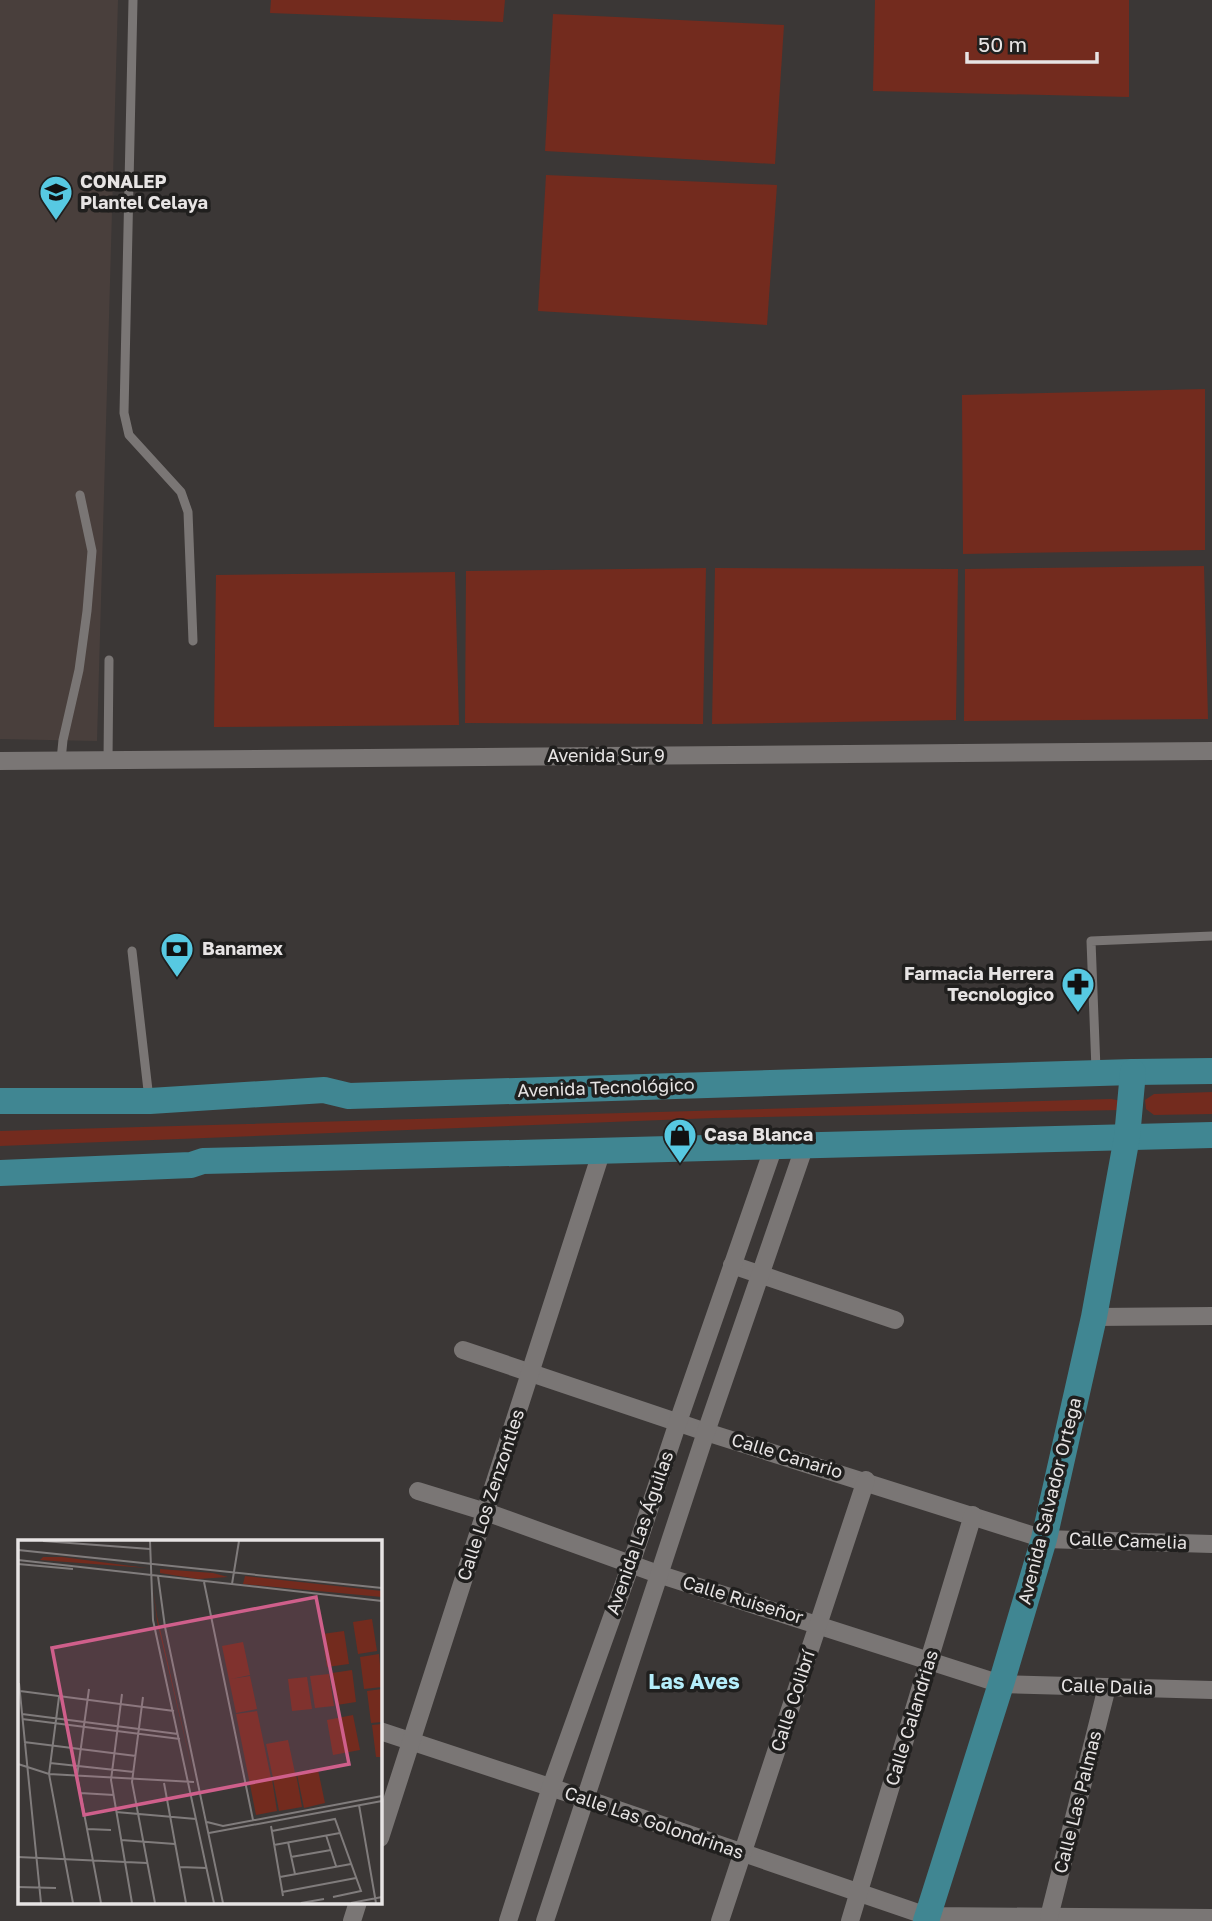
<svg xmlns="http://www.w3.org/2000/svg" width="1212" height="1921" font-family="'Golos Text',sans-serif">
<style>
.built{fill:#493f3c}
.green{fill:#732b1e}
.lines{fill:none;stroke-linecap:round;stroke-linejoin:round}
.service{stroke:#7a7675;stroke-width:9}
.minor{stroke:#7a7675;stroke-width:18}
.primary{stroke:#408692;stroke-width:26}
.labels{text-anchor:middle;stroke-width:7;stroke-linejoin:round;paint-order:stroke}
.poi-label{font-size:18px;font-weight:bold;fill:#e7e4e4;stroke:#201f1e;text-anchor:start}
.street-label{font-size:18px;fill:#e7e4e4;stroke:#201f1e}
.quarter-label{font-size:21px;font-weight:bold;fill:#b5eefb;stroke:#201f1e}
.inset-road{fill:none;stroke:#807c7c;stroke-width:2}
.view{fill:#cf5f8b;fill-opacity:0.15;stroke:#cf5f8b;stroke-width:3.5}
.inset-edge{fill:none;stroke:#e7e4e4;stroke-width:3.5}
</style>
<rect width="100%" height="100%" fill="#3b3736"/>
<!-- built -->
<polygon class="built" points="0,0 118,0 97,741 0,739"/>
<!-- green -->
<g class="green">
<polygon points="271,0 505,0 503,22 270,13"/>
<polygon points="875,0 1129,0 1129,97 873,91"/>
<polygon points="553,14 784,25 775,164 545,151"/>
<polygon points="546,175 777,185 767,325 538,311"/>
<polygon points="1205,389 1205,550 963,554 962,395"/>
<polygon points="1204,566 1208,719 964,721 965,569"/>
<polygon points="706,568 703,724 465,723 466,571"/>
<polygon points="715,568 958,569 956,720 712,724"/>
<polygon points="455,572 459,725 214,727 216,575"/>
<polygon points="1212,1092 1212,1114 1154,1115 1146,1109 1145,1100 1154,1094"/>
<polygon points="1111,1099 1122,1101 1121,1110 714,1118 0,1146 0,1131"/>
</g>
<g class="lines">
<!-- service -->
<g class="service">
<polyline points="133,0 124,413 129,435 181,492 188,512 193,641"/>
<polyline points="61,760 63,740 79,670 87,611 92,551 80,495"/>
<polyline points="108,760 109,660"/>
<polyline points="132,951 149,1099"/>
<polyline points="1096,1069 1091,941 1212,936"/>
</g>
<!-- minor -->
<g class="minor">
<polyline points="0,761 1212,751"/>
<polyline points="732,1265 895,1320"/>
<polyline points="1094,1317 1212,1316"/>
<polyline points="463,1350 706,1432 1044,1539 1212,1544"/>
<polyline points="418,1491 486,1512 658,1574 1001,1684 1212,1690"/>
<polyline points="380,1731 586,1799 927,1916 1212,1918"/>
<polyline points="380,1838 602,1150"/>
<polyline points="1049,1917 1107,1687"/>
<polyline points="352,1921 358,1902"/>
<polyline points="508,1921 551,1787 631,1564 678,1422 774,1146"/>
<polyline points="545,1921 706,1432 805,1145"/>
<polyline points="720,1921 866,1480"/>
<polyline points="850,1921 973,1515"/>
</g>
<!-- primary -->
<g class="primary">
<polyline points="0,1101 150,1101 324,1090 349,1096 1133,1072 1212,1071"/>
<polyline points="0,1173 191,1165 203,1161 1212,1135"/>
<polyline points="926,1921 1001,1684 1044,1539 1094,1317 1127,1137 1133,1072"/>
</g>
</g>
<!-- icons -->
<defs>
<symbol id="school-pin" viewBox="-11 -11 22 30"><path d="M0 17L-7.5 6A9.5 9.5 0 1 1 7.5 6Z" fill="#57c9e2" stroke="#201f1e"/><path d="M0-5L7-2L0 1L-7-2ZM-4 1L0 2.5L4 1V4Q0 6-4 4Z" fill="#111"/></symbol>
<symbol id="bank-pin" viewBox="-11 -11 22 30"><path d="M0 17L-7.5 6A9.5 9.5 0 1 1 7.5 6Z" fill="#57c9e2" stroke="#201f1e"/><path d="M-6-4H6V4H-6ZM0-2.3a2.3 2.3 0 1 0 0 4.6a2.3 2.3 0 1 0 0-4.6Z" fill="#111"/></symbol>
<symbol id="pharmacy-pin" viewBox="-11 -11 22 30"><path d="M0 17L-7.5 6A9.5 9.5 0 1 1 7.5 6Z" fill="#57c9e2" stroke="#201f1e"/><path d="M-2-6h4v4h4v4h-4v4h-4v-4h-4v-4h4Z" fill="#111"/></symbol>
<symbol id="shop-pin" viewBox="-11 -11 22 30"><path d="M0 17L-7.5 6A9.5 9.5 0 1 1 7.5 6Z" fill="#57c9e2" stroke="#201f1e"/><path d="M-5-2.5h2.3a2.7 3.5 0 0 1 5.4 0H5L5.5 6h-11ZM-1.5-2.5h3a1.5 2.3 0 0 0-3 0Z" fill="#111"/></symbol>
</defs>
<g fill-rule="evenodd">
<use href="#school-pin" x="37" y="173" width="38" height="52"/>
<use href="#bank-pin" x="158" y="930" width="38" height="52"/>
<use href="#pharmacy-pin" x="1059" y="965" width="38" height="52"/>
<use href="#shop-pin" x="661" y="1116" width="38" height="52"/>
</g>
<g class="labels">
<!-- poi labels -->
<g class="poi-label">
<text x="80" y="188">CONALEP<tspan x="80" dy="21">Plantel Celaya</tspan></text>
<text x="202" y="955">Banamex</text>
<text x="1054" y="980" text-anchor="end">Farmacia Herrera<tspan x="1054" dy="21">Tecnologico</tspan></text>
<text x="704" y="1141">Casa Blanca</text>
</g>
<!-- street labels -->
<g class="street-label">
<text x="606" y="762">Avenida Sur 9</text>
<text transform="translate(606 1088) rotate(-2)" y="6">Avenida Tecnológico</text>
<text transform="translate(787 1456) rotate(17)" y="6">Calle Canario</text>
<text transform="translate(491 1495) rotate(-72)" y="6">Calle Los Zenzontles</text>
<text transform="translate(1050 1501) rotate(-76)" y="6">Avenida Salvador Ortega</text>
<text transform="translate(640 1533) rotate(-71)" y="6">Avenida Las Águilas</text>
<text transform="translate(1128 1541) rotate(2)" y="6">Calle Camelia</text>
<text transform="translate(743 1600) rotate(17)" y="6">Calle Ruiseñor</text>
<text transform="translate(1107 1687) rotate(2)" y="6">Calle Dalia</text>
<text transform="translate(793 1701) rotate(-72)" y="6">Calle Colibrí</text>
<text transform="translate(912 1718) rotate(-73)" y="6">Calle Calandrias</text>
<text transform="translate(1078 1802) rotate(-76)" y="6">Calle Las Palmas</text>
<text transform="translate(654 1823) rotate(19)" y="6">Calle Las Golondrinas</text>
</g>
<!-- quarter labels -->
<g class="quarter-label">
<text x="694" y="1689">Las Aves</text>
</g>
</g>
<!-- overview -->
<g transform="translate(18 1540)">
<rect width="364" height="364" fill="#3b3736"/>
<path d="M25,17H44L129,28L22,20ZM142,29L195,33L210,37L180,39L142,33ZM227,36L364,51V57L225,44ZM135,49L139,76L177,241L139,81ZM354,79L359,111L340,114L335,82ZM326,91L331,124L309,127L304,94ZM225,102L232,135L213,139L232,136L239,169L218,173L204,106ZM361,114L364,147L346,149L342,117ZM334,130L338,162L319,165L314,133ZM311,134L316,166L297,168L292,136ZM289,137L294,169L274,171L270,139ZM364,149V182L353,183L349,151ZM239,171L253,238L245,240L254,239L259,271L238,275L218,174ZM335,175L342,210L315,215L309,180ZM364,184V217H358L354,185ZM270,200L277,233L255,238L248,204ZM300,230L307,263L286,268L279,234ZM278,234L284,267L261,271L255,239Z" fill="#732b1e"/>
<path class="inset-road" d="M25,1L132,9M132,1L135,80L196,363M0,10L364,48M0,20L364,61M0,24L55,29M140,36L147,87L205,363M186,42L235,280M214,44L221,1M1,143L23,363M71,149L59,236L83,363M2,151L156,171M104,154L93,240L114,363M41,157L31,234L55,363M125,157L114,242L137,363M4,174L160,194M4,179L162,199M6,202L118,216M32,223L116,232M0,224L31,234L176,242M146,243L168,363M62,253L96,255M341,265L358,363M98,272L178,279M189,282L205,286L364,256M253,286L265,356M69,289L93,290M254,291L317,279L343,351L315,357M191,293L364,261M308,295L318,326M103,300L157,304M270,302L277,334M256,305L322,293M0,317L129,323M273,317L313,310M162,327L189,328M262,337L333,324M0,347L38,348M264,352L338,338M283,363L306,359M333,363L364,357"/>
<path class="view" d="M298,57L331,224L66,275L34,108Z"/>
<rect width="364" height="364" class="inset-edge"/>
</g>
<!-- scale -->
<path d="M967 52v10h130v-10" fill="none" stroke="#e7e4e4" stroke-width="3.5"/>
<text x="978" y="52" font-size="21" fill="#e7e4e4" stroke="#201f1e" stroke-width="5" paint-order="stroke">50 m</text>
</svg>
